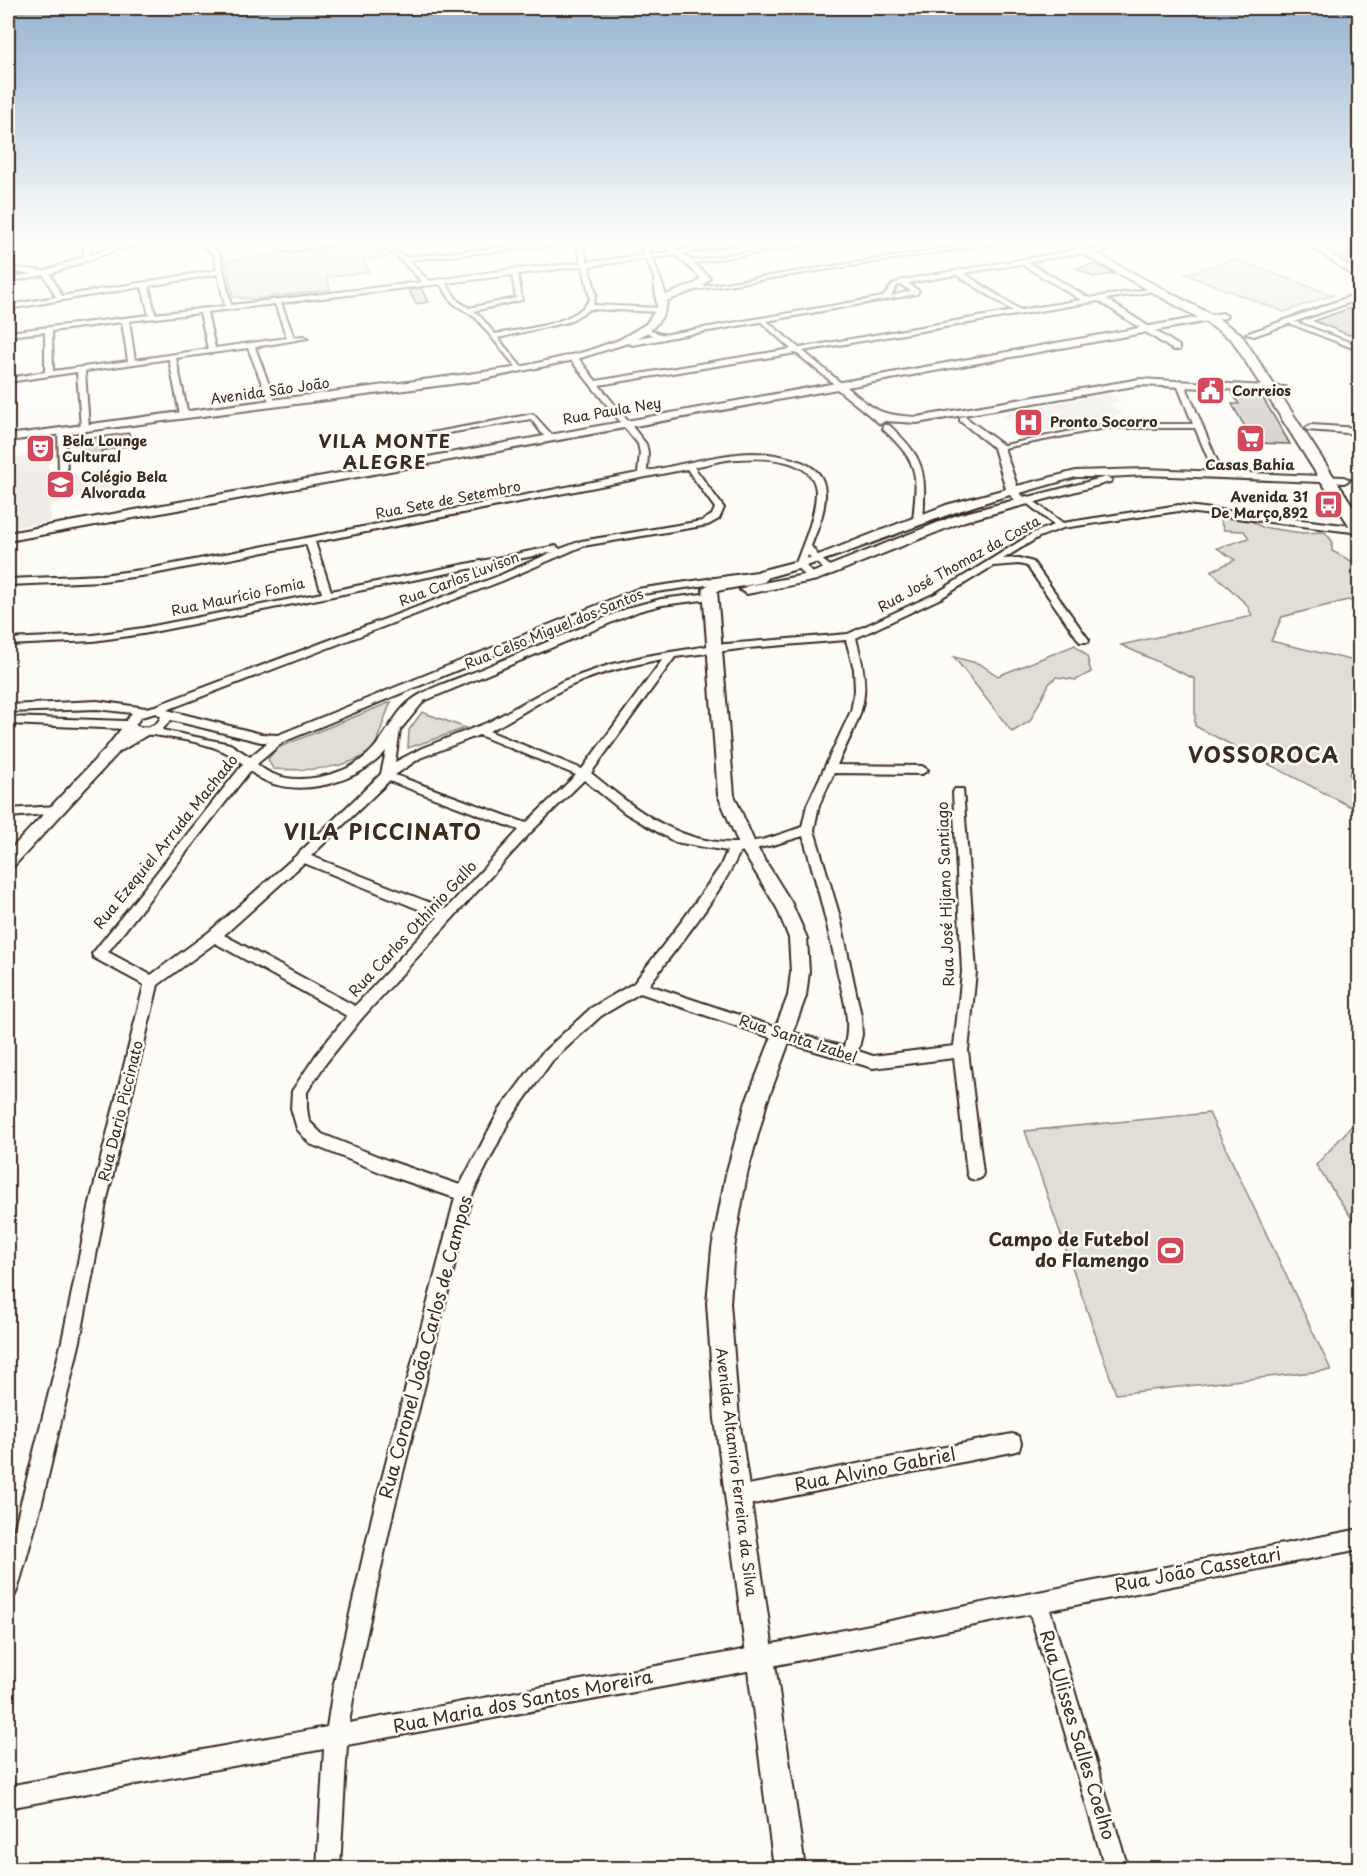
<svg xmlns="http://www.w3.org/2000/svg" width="1367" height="1876" viewBox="0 0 1367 1876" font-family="'Playpen Sans',sans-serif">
<rect width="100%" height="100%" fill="#fdfcf7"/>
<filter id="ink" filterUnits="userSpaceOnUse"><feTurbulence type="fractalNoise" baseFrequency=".0167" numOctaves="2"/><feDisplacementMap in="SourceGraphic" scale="12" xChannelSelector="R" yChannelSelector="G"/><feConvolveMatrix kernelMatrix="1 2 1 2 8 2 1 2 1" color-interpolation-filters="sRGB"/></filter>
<g filter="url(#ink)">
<g fill="#efece7">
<polygon points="1239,240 1296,240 1301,244 1271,244 1249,252 1228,244"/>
<polygon points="1108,393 1120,401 1109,404 1123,414 1023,435 1012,426 1018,424 1001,414"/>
<polygon points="38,439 52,442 47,443 49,479 111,468 114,495 101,498 97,491 85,493 85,496 50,504 51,521 15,527 13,508 8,509 8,459 37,454"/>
</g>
<g fill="#e1ded7" stroke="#8e847a" stroke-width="1.5">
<polygon points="359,242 377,245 396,256 364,260 369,272 327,277 330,290 252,299 233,297 226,261"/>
<polygon points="1234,259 1333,295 1284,312 1185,274"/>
<polygon points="1218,516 1250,520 1262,527 1302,533 1325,532 1332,541 1332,551 1359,565 1359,604 1348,600 1282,617 1271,641 1359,662 1359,762 1349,774 1359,785 1359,811 1195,726 1195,679 1121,645 1252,616 1247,605 1211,571 1235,560 1217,548 1249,538 1244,531 1224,530"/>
<polygon points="1075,645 1087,656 1091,672 1076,680 1056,677 1049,684 1030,721 1012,732 954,657 980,664 998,676"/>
<path d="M391 702C387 710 377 742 375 746 355 771 300 771 273 769L268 759 277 748Z"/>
<polygon points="422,712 466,728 408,748 409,730"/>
<polygon points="1209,1113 1331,1370 1116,1394 1025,1131"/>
<polygon points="1359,1118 1359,1229 1316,1165"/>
</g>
<path fill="#bbb4ad" stroke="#887d74" stroke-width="1.5" d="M1316 240C1338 240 1342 247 1359 258V267Z"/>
<g fill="#cdc8c2" stroke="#3b2a1e" stroke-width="1.5">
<polygon points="1097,264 1114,274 1093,277 1076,268"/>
<polygon points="421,288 428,302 416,304 409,290"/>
<polygon points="1359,305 1359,332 1349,335 1314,321"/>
<polygon points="1232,392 1260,393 1290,444 1254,443 1232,404 1239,404"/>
<polygon points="129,433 132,445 101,451 101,458 81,462 79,440"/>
</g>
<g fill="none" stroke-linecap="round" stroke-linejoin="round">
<defs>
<g id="street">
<path d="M86 240H92L90 255 118 245 164 240 119 249 50 274 62 296 217 270 214 255 195 240H202L220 254 231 305 422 282 396 255 370 240H378L405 257 580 240 588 262 677 251 740 240H754L677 255 589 266 596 294 593 305 661 308 664 310 661 312 590 309 568 322 498 338 523 369 519 371 476 318 453 303 440 284 281 303 294 337 304 336 308 338 255 347 277 406 270 404 248 348 176 358 188 415 184 417 180 415 169 359 85 371 89 428 85 430 81 428 77 372 8 382V378L45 372V332L8 336V332L149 315 142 287 8 309V305L56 297 44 275 8 282V278L33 274 8 271V267L45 271 83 257ZM575 243 582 263 514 269 429 281 408 260ZM583 266 590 299C575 325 523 329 495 334L480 316 474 311 522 300 518 274ZM218 274 225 306 155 314 149 286ZM512 275 516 298 469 308 458 301 446 283ZM275 304 287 338 215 348 207 312ZM200 313 208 349 135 360 129 321ZM122 322 128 361 53 371 52 331Z"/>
<path d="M271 240H277L282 246C308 249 335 240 361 240L291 251 278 249Z"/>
<polygon points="821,240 837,240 688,264 685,262"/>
<polygon points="1001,240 1017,240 689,291 686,289"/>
<path d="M1084 249 1086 252 1028 262 1089 298 1157 288 1155 291 1106 299 1179 346V350H1173L1099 301 803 351 841 383V387H838L796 353 599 385 646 444 648 453 647 471C676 466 707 457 737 454 759 451 812 456 822 479 831 499 818 528 811 546L820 558 834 569V573H828L808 555 805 565 815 575V579H809L795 566C803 543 816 517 816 491 814 458 764 457 739 459 724 459 709 464 694 467L724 508 719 519 708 525 583 546 502 581 167 710 261 734 278 735 637 589 764 571 769 574 764 577 642 594 283 742 257 764C280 785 315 781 343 770 386 753 386 716 416 697 433 686 460 678 479 670 530 649 581 628 631 607L661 599 711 593 716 596 711 599 662 605 639 611 424 701 400 730 395 762 422 748 489 722 563 681 609 665 646 656 714 645 848 634 935 594 1033 533 1054 525 1024 501V497L1027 496 1063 523 1179 505 1360 527V533L1179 511 1063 528 1039 537 1003 559 1019 558 1033 562 1089 640 1088 642H1080L1027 566 1019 564 993 566 941 598 856 638C873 699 863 710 837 765L922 766 928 770 922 774 834 773 819 805 814 830 840 917 861 1016 862 1035 858 1051 873 1056 954 1046 962 972 953 792 955 789H963L976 972 968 1051 983 1173 981 1178 975 1180 969 1178 967 1173 954 1058 873 1068 781 1041 640 993 601 1016 552 1061 509 1121 472 1195 393 1513 355 1688 349 1723 732 1652 1360 1529V1549L1050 1610 1128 1868H1105L1030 1614 732 1674 347 1745 340 1868H317L324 1749 8 1808V1786L327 1727 333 1688 373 1513 455 1198 385 1174 310 1144 297 1129 291 1108 292 1091 316 1055 347 1016 215 943 158 985 106 1203 80 1341 42 1502 18 1588 15 1595 8 1598V1554L62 1341 90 1203 144 985 94 958 92 954 243 764C222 744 181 739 153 735 142 734 135 737 126 729L8 724V717L126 721 132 713 97 709 8 712V705L97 701 146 708 155 706 496 577 553 552 143 634 93 641 8 645V639L93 635 143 628 322 593 306 544 148 575 102 581 8 585V579L102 575 148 569 638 473 640 453 638 444 570 359V355H576L596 381 791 349 761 322 662 339 641 330 645 328 663 335 883 297 893 284 902 280ZM1021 264 1081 300 1020 310 964 273ZM957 275 1013 311 799 348 767 321 917 294 919 291 908 283ZM901 285 911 291 891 296 897 286ZM687 469 715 508 712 515 702 521 581 541 560 549 556 546 331 591 315 542ZM846 640 854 669 855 690 851 711 807 805 802 827C781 834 757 844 734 843 676 843 634 808 591 773L675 657 748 648ZM663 659 582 769 489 731C516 718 541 700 568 687 597 673 631 665 663 659ZM156 713 161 716C159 724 150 728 142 728L135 725 141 717ZM171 720 261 742H268L250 757 230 744 162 730ZM479 735 576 775 526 823 395 775 420 758ZM386 751 381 774 298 854 209 932 151 975 108 952 250 771C286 803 357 785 386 751ZM584 780 625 813 675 842 727 851 720 867 685 917 634 983 591 1008 542 1053 499 1111 460 1185 387 1160 322 1134 309 1121 307 1108V1092L326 1063 362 1018 532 831ZM389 781 519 830 446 909 311 856ZM803 836C816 881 828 925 837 970 843 996 852 1022 844 1047L781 1029 649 985C681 942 717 900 740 852L773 845ZM304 863 438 917 355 1006 224 935Z"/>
<polygon points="1288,319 1360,346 1360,351 1286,322"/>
<polygon points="1180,380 1184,382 1223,475 1222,477 1215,475 1195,428 1105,428 999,449 995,447 1105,424 1193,424 1176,382"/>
<polygon points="533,414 553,436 553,440 547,440 531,419 419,438 415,436"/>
<path d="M883 425H889C914 449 926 462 924 499 924 506 924 515 921 522L913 520C918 472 919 463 883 429Z"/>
<polygon points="58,430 65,432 67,472 63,475 59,472"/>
<polygon points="57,806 61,807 63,810 61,813 8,817 8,809"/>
<polygon points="1012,1434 1019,1436 1021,1443 1019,1450 1012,1452 738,1507 731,1504 728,1497 731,1490 738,1487"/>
</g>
<g id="secondary">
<path d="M638 240H646L666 295 696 283 701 278 659 240H668L710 278 702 287 667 301C665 319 653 330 637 338L662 334 665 335V339L632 345 628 343 574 360 475 381 8 441V435L520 367 584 352 619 340 646 324 657 308 654 278Z"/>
<polygon points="1128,240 1142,240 1088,256 1084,253"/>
<polygon points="1301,240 1311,240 1360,274 1360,280"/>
<polygon points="1360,293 1360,299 1254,336 1246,334"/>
<path d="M1222 313 1227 316 1225 318 847 387C875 411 879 415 917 417L1140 379 1285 387 1290 390 1289 392 1140 385 917 423 885 421 880 424 837 389 8 541V533Z"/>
<path d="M964 416 1003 445 1017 486 1076 471 1146 469 1344 477 1350 480 1344 483 1146 475 1106 477 1112 480 1110 482 965 521 817 580 747 594 740 590 747 586 809 574 957 515 1015 500 1010 495C928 518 851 555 769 577L764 582 717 591 734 795 756 846 791 902 807 938 809 972 806 996 767 1102 747 1174 734 1248 730 1303 739 1419 805 1868H774L715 1419 707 1303 712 1248 726 1174 746 1102 788 996 791 972 789 938 777 908 740 847 718 795 703 588 710 584 755 576 759 571 813 557 946 505 1006 489 994 448 960 421V417ZM1076 477H1106L1025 498 1020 493Z"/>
<polygon points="1311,425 1360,428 1360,434 1307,430 1306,428"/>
<polygon points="130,722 138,727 135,731 144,727 152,732 119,752 14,866 8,868 8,852 107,747 125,724"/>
</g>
<polygon id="highway" points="1058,240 1071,240 1212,315 1241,334 1360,517 1360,535 1352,530 1232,340 1204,321"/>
</defs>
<use href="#street" stroke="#3b2a1e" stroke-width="4"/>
<use href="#secondary" stroke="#3b2a1e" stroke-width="4"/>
<use href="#highway" stroke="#3b2a1e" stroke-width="4"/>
<use href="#street" fill="#fdfcf7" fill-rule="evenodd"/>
<use href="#secondary" fill="#fdfcf7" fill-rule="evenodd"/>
<use href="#highway" fill="#fdfcf7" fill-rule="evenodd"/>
</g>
</g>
<linearGradient id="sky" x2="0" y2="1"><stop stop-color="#96b4d0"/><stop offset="0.48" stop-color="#fefefb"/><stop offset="1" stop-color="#fefefb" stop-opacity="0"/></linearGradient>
<rect width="1367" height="503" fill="url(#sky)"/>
<defs>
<symbol id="civic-square" viewBox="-11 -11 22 22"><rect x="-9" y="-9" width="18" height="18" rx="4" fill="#d1495b" stroke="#fdfcf7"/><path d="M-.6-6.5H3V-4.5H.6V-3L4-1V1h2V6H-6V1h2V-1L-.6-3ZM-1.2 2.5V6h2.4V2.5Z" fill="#fff"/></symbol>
<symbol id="hospital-square" viewBox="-11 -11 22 22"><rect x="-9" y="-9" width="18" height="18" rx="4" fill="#d1495b" stroke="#fdfcf7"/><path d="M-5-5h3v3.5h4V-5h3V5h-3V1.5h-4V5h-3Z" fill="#fff"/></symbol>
<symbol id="supermarket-square" viewBox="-11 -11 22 22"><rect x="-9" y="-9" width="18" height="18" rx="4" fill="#d1495b" stroke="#fdfcf7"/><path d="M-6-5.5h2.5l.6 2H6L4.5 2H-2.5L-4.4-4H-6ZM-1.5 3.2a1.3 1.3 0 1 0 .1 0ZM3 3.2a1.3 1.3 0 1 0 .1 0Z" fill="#fff"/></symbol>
<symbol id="theatre-square" viewBox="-11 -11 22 22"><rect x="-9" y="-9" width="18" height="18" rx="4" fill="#d1495b" stroke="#fdfcf7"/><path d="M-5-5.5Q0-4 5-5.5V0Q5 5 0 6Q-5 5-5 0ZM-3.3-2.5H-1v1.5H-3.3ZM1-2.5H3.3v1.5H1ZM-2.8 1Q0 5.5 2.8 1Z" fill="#fff"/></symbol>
<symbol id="school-square" viewBox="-11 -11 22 22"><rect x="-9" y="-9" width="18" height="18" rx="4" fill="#d1495b" stroke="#fdfcf7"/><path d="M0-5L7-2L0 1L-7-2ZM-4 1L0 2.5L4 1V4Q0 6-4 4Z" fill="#fff"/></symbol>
<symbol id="bus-square" viewBox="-11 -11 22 22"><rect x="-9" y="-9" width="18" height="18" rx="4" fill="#d1495b" stroke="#fdfcf7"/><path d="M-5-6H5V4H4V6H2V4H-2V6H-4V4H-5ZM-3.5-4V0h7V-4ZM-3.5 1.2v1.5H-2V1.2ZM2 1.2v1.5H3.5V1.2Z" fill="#fff"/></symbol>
<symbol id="stadium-square" viewBox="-11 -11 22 22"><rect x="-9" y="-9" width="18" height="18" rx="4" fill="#d1495b" stroke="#fdfcf7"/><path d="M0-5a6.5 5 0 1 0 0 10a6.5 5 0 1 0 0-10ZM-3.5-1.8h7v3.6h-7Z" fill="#fff"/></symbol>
</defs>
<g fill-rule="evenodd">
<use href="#civic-square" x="1194" y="374" width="33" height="33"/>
<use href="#hospital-square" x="1012" y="406" width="33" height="33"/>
<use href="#supermarket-square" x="1234" y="422" width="33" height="33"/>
<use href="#theatre-square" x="24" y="432" width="33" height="33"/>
<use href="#school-square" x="44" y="468" width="33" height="33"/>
<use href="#bus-square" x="1312" y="488" width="33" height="33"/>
<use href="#stadium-square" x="1154" y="1234" width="33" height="33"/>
</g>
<g text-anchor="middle" stroke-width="5" stroke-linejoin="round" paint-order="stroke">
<g font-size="14" fill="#3b2a1e" stroke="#fdfcf7">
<text transform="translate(270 391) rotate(-8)" y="5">Avenida São João</text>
<text transform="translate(612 411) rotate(-10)" y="5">Rua Paula Ney</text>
<text transform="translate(448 500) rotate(-11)" y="5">Rua Sete de Setembro</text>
<text transform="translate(959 564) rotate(-29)" y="5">Rua José Thomaz da Costa</text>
<text transform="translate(459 579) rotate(-21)" y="5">Rua Carlos Luvison</text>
<text transform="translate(238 597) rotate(-12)" y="5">Rua Maurício Fomia</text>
<text transform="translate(554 629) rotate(-22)" y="5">Rua Celso Miguel dos Santos</text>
</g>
<g font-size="14" font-weight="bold" fill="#3b2a1e" stroke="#fdfcf7" text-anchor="start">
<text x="1232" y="396">Correios</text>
<text x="1050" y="427">Pronto Socorro</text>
<text x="62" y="446">Bela Lounge<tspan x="62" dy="16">Cultural</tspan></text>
<text x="1250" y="470" text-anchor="middle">Casas Bahia</text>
<text x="81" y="482">Colégio Bela<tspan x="81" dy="16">Alvorada</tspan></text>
<text x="1308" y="502" text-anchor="end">Avenida 31<tspan x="1308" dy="16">De Março,892</tspan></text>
</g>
<g font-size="15" fill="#3b2a1e" stroke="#fdfcf7">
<text transform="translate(166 842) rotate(-51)" y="5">Rua Ezequiel Arruda Machado</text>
<text transform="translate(946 894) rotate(-92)" y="5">Rua José Hijano Santiago</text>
<text transform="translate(413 929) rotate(-47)" y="5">Rua Carlos Othinio Gallo</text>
<text transform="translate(798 1039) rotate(18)" y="5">Rua Santa Izabel</text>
<text transform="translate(121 1111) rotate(-76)" y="5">Rua Dario Piccinato</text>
<text transform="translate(736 1472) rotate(83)" y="5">Avenida Altamiro Ferreira da Silva</text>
</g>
<g font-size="18" font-weight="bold" letter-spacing="1.5" fill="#3b2a1e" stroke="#fdfcf7">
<text x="385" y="448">VILA MONTE<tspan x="385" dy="21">ALEGRE</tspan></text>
</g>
<g font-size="18" font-weight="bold" fill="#3b2a1e" stroke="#fdfcf7" text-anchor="end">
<text x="1149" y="1246">Campo de Futebol<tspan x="1149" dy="21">do Flamengo</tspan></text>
</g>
<g font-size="18" fill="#3b2a1e" stroke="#fdfcf7">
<text transform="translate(426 1347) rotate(-75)" y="6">Rua Coronel João Carlos de Campos</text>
<text transform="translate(875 1470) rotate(-11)" y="6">Rua Alvino Gabriel</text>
<text transform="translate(1198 1570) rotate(-11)" y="6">Rua João Cassetari</text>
<text transform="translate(523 1702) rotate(-11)" y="6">Rua Maria dos Santos Moreira</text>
<text transform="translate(1077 1735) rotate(73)" y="6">Rua Ulisses Salles Coelho</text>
</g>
<g font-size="21" font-weight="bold" letter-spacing="1.5" fill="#3b2a1e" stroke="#fdfcf7">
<text x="1264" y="763">VOSSOROCA</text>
<text x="383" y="840">VILA PICCINATO</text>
</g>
</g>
<rect width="1367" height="1876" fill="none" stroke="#fdfcf7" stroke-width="30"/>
<rect x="15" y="15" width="1337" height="1846" fill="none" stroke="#3b2a1e" stroke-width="2" filter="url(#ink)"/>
</svg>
